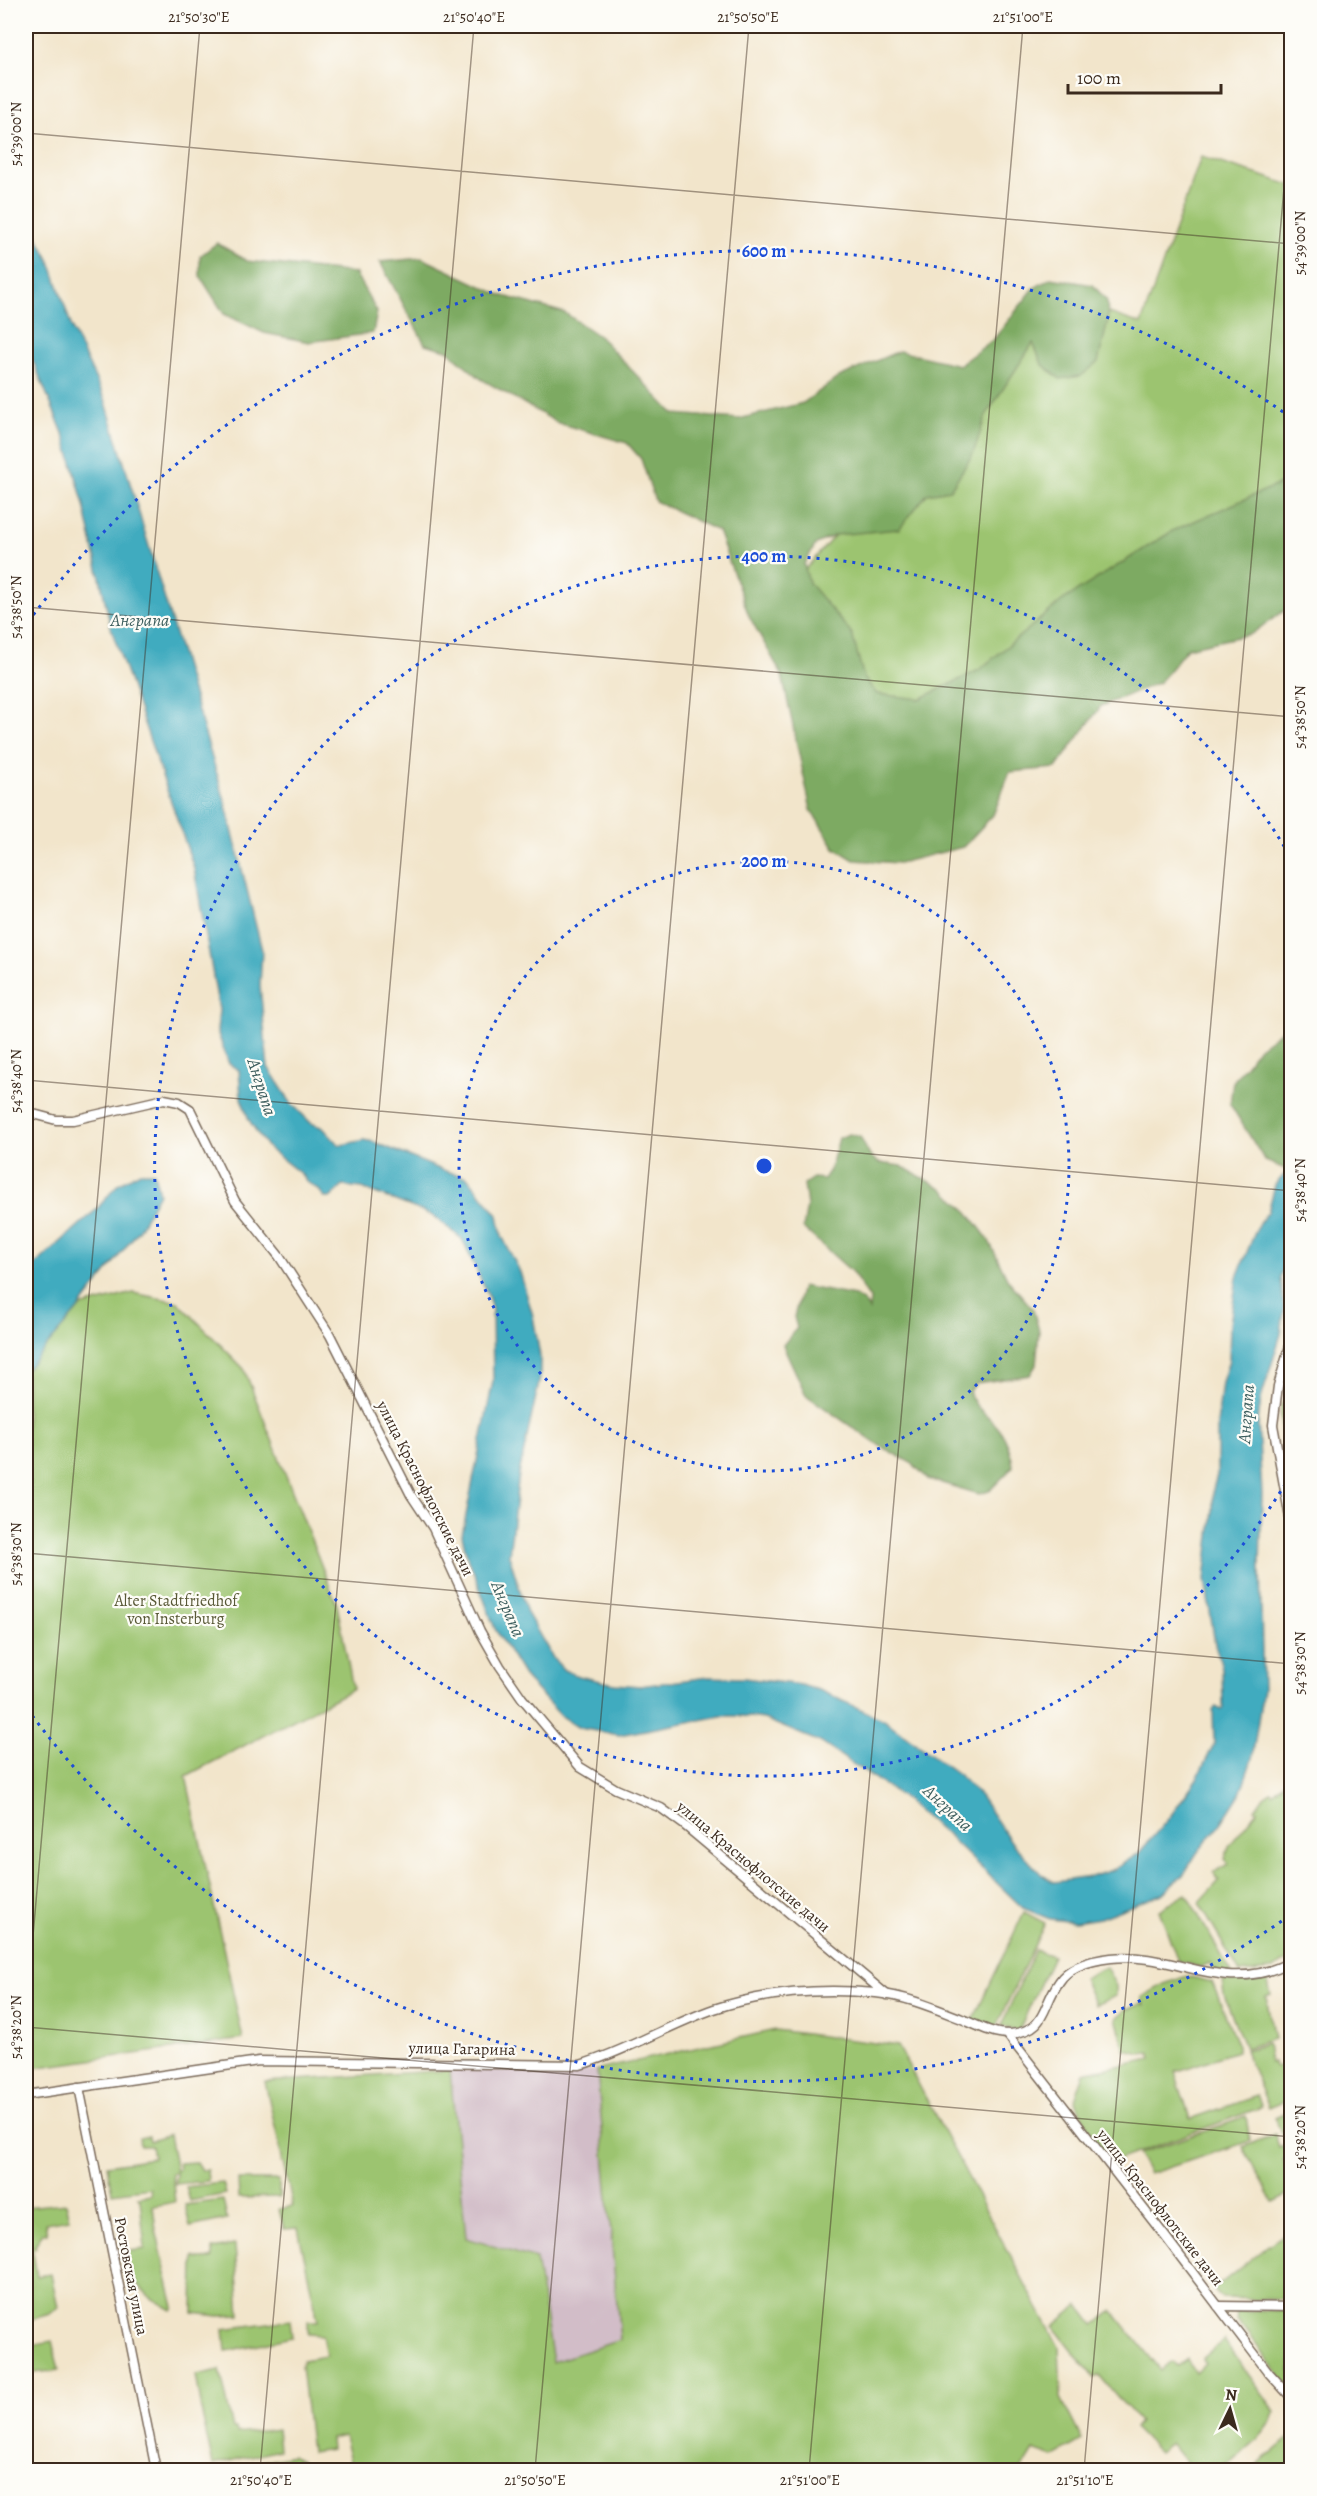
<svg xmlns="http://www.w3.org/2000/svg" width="1317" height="2496" viewBox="0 0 1317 2496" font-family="Alegreya,serif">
<rect width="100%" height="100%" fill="#fdfcf7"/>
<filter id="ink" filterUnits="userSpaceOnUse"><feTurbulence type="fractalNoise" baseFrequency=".0167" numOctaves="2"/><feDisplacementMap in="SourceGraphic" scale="12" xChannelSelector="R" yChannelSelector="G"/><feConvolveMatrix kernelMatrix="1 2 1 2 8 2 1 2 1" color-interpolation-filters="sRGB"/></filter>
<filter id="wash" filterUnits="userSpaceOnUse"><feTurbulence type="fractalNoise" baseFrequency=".008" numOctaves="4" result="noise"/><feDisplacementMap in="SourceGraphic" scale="24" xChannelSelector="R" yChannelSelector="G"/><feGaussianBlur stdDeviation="1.35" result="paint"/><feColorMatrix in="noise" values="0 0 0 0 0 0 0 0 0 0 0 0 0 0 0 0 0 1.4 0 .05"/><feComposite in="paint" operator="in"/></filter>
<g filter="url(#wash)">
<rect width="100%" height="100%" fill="#f2e5cb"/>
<polygon fill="#d2bdc8" points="450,2070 597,2070 620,2341 553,2362 536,2260 466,2238 437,2146"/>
<g fill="#9cc46f" stroke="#6c7746" stroke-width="1.5">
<polygon points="1201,157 1291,185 1291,510 872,748 797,579 1045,291 1141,324"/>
<polygon points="133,1293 178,1302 244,1369 337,1605 353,1689 186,1776 243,2039 26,2069 26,1370 80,1307"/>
<polygon points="1291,1398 1291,1469 1288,1472 1281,1429 1281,1405"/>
<polygon points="1285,1782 1292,1793 1291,1957 1273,1970 1240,1973 1199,1903 1219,1881 1214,1872 1228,1864 1225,1859 1229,1846 1257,1811 1255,1809 1264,1796 1271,1791 1273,1793"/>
<polygon points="1186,1894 1233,1975 1217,1973 1210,1963 1200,1967 1178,1961 1159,1910"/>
<polygon points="1024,1912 1045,1923 995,2029 973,2020"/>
<polygon points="1035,1950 1053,1956 1018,2032 1001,2026"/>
<polygon points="1106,1967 1116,1986 1116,1996 1095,2005 1083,1978"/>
<polygon points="1187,1976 1212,1982 1237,2044 1237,2051 1175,2072 1190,2119 1257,2096 1262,2107 1115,2161 1094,2141 1075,2099 1084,2073 1152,2059 1151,2053 1141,2054 1125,2050 1116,2018 1125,2010 1142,2004 1144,2007 1142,1997 1164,1984"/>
<polygon points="1267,1978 1271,1995 1266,1997 1274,2039 1245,2048 1224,1995 1222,1981 1245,1982"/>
<polygon points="775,2030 898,2046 1059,2347 1061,2398 1082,2440 1053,2457 1033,2450 1021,2470 352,2470 344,2436 330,2439 331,2449 311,2452 301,2366 303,2360 326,2356 322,2335 308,2334 308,2321 318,2321 298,2228 284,2229 279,2209 293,2206 283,2162 281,2162 282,2157 265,2082 450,2070 466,2238 536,2259 553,2362 620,2340 597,2070"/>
<polygon points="1267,2044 1270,2063 1274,2062 1275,2067 1292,2064 1291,2099 1269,2108 1245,2050"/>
<polygon points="1291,2111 1291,2156 1283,2160 1291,2181 1291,2193 1273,2202 1243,2147 1275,2134 1279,2147 1286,2144 1275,2118"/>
<polygon points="1246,2117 1250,2141 1149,2174 1138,2154"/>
<polygon points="169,2135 176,2171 179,2168 178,2163 197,2162 202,2170 207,2170 208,2181 175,2184 176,2173 172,2173 175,2202 153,2206 156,2230 174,2307 172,2310 151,2298 130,2277 123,2252 145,2249 140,2199 138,2197 151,2195 150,2188 112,2193 107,2165 153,2158 151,2146 140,2146 139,2138 149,2136 150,2141"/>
<polygon points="238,2180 279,2180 279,2197 239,2198"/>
<polygon points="223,2183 226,2194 190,2201 186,2187"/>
<polygon points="223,2200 227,2219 190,2227 185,2205"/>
<polygon points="66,2203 70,2219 45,2223 47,2233 43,2233 35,2245 36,2248 32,2249 37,2276 51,2274 58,2307 50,2314 32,2319 30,2309 26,2310 26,2207"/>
<polygon points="1291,2230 1291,2300 1222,2298 1214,2289 1267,2246"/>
<polygon points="235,2245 240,2315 219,2316 193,2313 194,2257 198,2259 213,2259 213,2249"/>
<path d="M1079 2305 1094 2325 1113 2311 1161 2371 1171 2362 1178 2366 1187 2359 1195 2373 1205 2363 1202 2359 1224 2340 1275 2412C1268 2437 1239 2454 1220 2470H1189L1187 2469 1189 2466 1170 2443 1158 2452 1134 2428 1139 2422 1099 2375 1094 2378 1053 2326Z"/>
<polygon points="1258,2310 1291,2311 1291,2390 1237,2320 1236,2312"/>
<polygon points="290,2320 292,2337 226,2351 224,2329"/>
<polygon points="52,2341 59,2370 26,2374 26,2346"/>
<polygon points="220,2370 233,2429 236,2429 237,2434 277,2429 279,2449 213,2465 200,2405 201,2404 196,2375"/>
<polygon points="1292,2436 1291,2464 1284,2470 1251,2470"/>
<polygon points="292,2455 302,2462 304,2470 246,2470 245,2465"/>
</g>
<g fill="#7daa62" stroke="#5c6a40" stroke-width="1.5">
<polygon points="217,243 247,261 355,273 377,312 373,333 309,342 264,333 224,314 200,276 200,256"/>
<polygon points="422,258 500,295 565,313 600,337 674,414 739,419 803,403 839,377 899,351 959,365 994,339 1034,288 1051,278 1093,285 1107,301 1108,321 1098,362 1081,376 1060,379 1042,364 1033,343 986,415 973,454 950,490 927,494 899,529 835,535 816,544 804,564 809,583 852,634 864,678 877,694 920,699 979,670 1063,600 1174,530 1291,479 1291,606 1251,634 1187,648 1160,682 1101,706 1056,768 1010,772 993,815 963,847 899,863 854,860 835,848 811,810 782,675 749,616 718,531 655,501 641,459 627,443 558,423 481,379 447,350 425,344 380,262"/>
<polygon points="1291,1024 1291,1167 1288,1170 1265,1161 1230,1104 1233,1082 1259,1047"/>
<path d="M849 1134 860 1137 870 1156 879 1163 901 1166 942 1188 968 1212 988 1239 1008 1280 1033 1309 1039 1331 1036 1365 1030 1375 977 1383 969 1391C973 1407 985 1412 995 1424 1005 1434 1012 1454 1013 1467L989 1491 979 1494 928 1479 913 1464 875 1443 806 1395 783 1345 797 1328 794 1317 802 1286 855 1296 864 1302 869 1310 870 1299 852 1272 803 1228 807 1206 804 1184 813 1178 824 1179 830 1170 839 1138Z"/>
</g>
<g fill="#40abbf" stroke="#3e6a6e" stroke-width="1.5">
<polygon points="26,217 50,261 73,331 105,399 225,801 262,950 260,986 268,1067 291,1103 311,1123 323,1128 337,1143 341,1145 364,1140 374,1142 442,1170 467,1177 498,1215 502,1236 520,1272 533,1316 540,1356 540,1378 519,1474 509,1555 527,1613 553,1658 564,1670 578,1676 615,1684 640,1686 708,1677 744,1678 801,1685 821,1691 884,1720 959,1775 980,1796 1012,1843 1042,1875 1054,1882 1091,1877 1115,1869 1138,1854 1169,1818 1198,1777 1214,1744 1213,1710 1216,1707 1221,1710 1223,1708 1222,1668 1215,1644 1205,1579 1213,1509 1213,1489 1217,1475 1217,1424 1222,1382 1229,1360 1230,1324 1237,1277 1258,1225 1268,1212 1275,1185 1291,1167 1291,1246 1283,1266 1281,1277 1284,1311 1281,1334 1261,1399 1258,1422 1262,1494 1260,1566 1263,1689 1252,1759 1240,1794 1222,1822 1197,1853 1184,1874 1162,1894 1100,1918 1075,1922 1050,1919 1023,1908 948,1836 902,1797 820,1742 764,1719 742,1716 721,1716 619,1735 579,1728 562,1717 526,1679 495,1629 465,1549 462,1535 493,1381 492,1310 488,1295 462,1239 432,1215 362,1188 343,1186 330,1198 325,1198 319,1190 307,1182 301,1174 268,1148 258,1134 249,1120 241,1098 239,1070 229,1064 217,1031 219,1010 194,868 111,628 84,505 65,438 26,344"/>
<polygon points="140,1172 154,1172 159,1193 138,1231 80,1307 26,1370 26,1273 96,1210 118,1184"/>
</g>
</g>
<g filter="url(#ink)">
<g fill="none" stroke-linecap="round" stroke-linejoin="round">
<defs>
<g id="minor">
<polyline points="26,1112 56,1120 73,1120 164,1099 179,1102 190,1109 235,1201 279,1256 330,1335 411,1495 433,1528 480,1631 500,1666 522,1698 580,1767 616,1789 661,1808 683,1824 887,1995"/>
<polyline points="1292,1339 1278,1386 1273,1425 1292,1529"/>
<polyline points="1007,2034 1164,2235 1269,2373 1292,2398"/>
<polyline points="79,2087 156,2470"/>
<path d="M26 2095 259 2061 580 2065C627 2051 668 2025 714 2009 766 1992 821 1988 876 1993 906 1996 934 2008 962 2019 976 2025 995 2035 1010 2034 1048 2030 1041 2007 1059 1982 1069 1966 1093 1960 1111 1958 1177 1951 1225 1998 1292 1961"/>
<polyline points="1218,2306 1292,2307"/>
</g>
</defs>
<use href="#minor" stroke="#7b6b5b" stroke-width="11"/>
<use href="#minor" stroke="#fff" stroke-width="8"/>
</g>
</g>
<path fill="none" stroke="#3b2a1e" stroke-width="1.5" stroke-opacity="0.45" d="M26 133 1292 244M26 607 1292 717M26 1080 1292 1191M26 1553 1292 1664M26 2016 200 26M26 2027 1292 2137M260 2470 474 26M535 2470 749 26M809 2470 1023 26M1084 2470 1292 97"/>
<g fill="none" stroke="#1d4ed8" stroke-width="3" stroke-dasharray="3 6">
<circle cx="764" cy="1166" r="305"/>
<path d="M1290 1476A610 610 0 1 1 1290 856"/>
<path d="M1289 1916A915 915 0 0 1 28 1710M28 622A915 915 0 0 1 1289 416"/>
</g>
<g text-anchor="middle" stroke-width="4.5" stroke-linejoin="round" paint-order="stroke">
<g font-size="16" fill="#3b2a1e" stroke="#fdfcf7">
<text transform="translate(426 1488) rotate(63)" y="6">улица Краснофлотские дачи</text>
<text transform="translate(754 1866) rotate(40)" y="6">улица Краснофлотские дачи</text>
<text transform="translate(462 2048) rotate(1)" y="6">улица Гагарина</text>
<text transform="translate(1161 2207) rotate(52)" y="6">улица Краснофлотские дачи</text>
<text transform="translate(132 2276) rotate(79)" y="6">Ростовская улица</text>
</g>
<g font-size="16" fill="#585836" stroke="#fdfcf7">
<text x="176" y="1606">Alter Stadtfriedhof<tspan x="176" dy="18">von Insterburg</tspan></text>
</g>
<g font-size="18" font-style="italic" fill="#3d5e5e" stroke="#fdfcf7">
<text x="140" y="626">Анграпа</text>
<text transform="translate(262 1087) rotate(72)" y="6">Анграпа</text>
<text transform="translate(1246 1414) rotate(-86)" y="6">Анграпа</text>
<text transform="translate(508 1609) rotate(67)" y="6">Анграпа</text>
<text transform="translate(948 1808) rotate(43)" y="6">Анграпа</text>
</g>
</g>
<circle cx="764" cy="1166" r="9" fill="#1d4ed8" stroke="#fdfcf7" stroke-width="3"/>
<g font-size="18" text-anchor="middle" font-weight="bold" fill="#1d4ed8" stroke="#fdfcf7" stroke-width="4.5" stroke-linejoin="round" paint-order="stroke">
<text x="764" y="257">600 m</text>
<text x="764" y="562">400 m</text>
<text x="764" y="867">200 m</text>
</g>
<rect width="1317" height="2496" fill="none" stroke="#fdfcf7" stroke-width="66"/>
<g transform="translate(1230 2409) rotate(5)" stroke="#fdfcf7" stroke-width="4.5" paint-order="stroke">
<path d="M0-4.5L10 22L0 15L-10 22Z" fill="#3b2a1e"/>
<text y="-9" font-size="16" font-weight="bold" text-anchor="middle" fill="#3b2a1e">N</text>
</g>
<path d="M1068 84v9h153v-9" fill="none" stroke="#3b2a1e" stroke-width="3"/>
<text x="1077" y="84" font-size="18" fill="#3b2a1e" stroke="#fdfcf7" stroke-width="4.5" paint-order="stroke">100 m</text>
<rect x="33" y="33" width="1251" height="2430" fill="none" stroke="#3b2a1e" stroke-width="2"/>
<g font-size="15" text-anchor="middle" fill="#3b2a1e">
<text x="199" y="22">21°50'30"E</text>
<text x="474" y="22">21°50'40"E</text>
<text x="748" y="22">21°50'50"E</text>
<text x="1023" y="22">21°51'00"E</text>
<text transform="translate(16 134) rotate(-90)" y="5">54°39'00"N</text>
<text transform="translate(1300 243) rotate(-90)" y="5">54°39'00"N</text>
<text transform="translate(16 607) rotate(-90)" y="5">54°38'50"N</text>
<text transform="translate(1300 717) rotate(-90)" y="5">54°38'50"N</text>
<text transform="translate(16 1081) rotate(-90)" y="5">54°38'40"N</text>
<text transform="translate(1300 1190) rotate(-90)" y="5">54°38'40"N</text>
<text transform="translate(16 1554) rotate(-90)" y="5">54°38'30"N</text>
<text transform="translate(1300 1663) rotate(-90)" y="5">54°38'30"N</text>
<text transform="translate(16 2027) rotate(-90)" y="5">54°38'20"N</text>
<text transform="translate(1300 2137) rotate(-90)" y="5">54°38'20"N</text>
<text x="261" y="2485">21°50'40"E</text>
<text x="535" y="2485">21°50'50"E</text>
<text x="810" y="2485">21°51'00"E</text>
<text x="1085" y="2485">21°51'10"E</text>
</g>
</svg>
